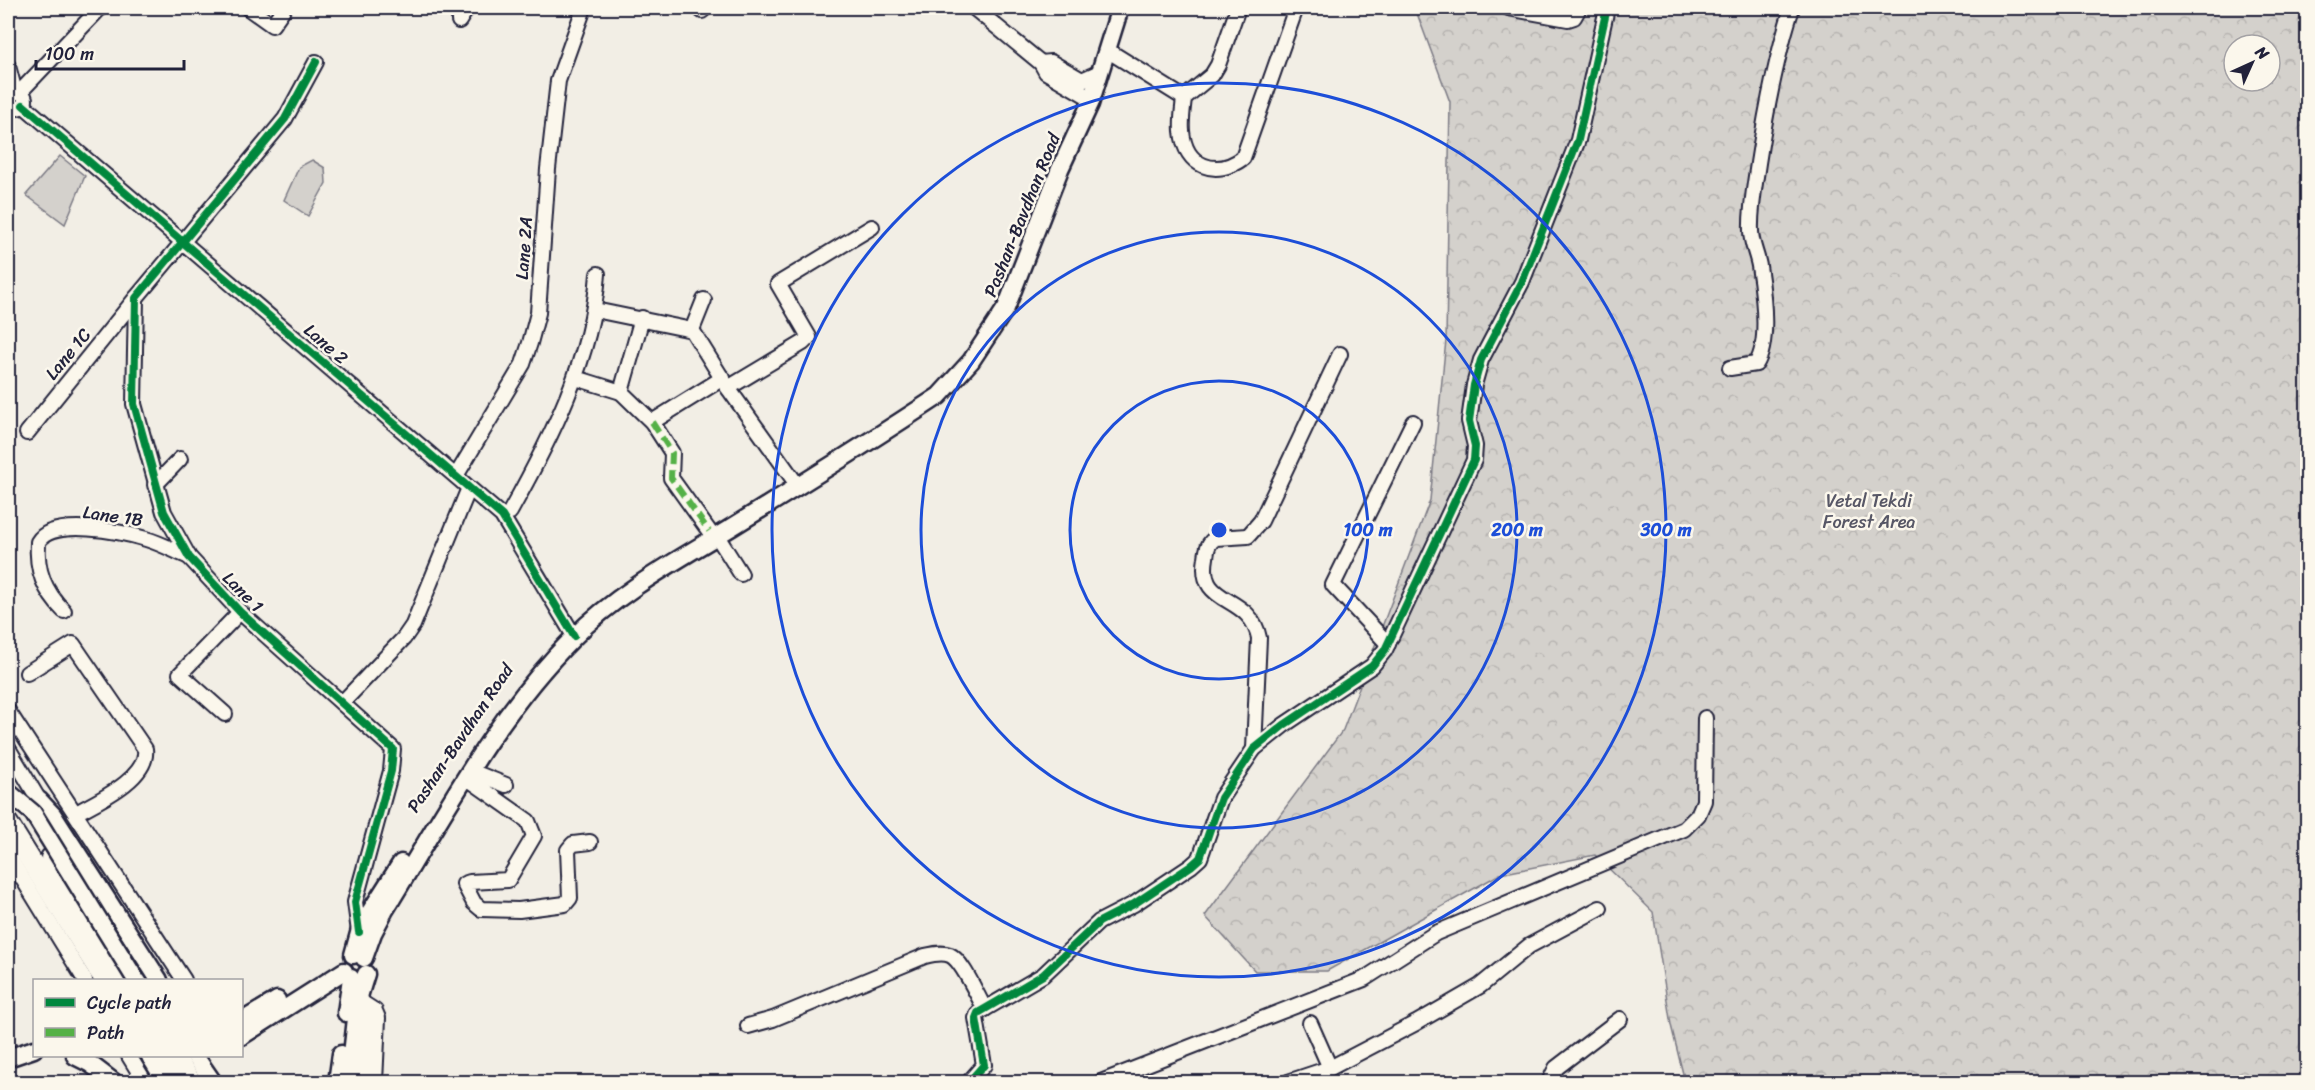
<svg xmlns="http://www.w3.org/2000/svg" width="2315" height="1090" viewBox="0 0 2315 1090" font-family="Sriracha,sans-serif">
<defs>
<pattern id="forest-crowns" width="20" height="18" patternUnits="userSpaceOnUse" patternTransform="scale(1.5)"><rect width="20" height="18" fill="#d4d1cc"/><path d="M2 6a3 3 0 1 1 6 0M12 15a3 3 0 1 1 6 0" fill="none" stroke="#b6b3b0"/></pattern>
</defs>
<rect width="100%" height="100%" fill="#f2eee5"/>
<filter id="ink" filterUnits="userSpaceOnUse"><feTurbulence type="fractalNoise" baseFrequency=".0167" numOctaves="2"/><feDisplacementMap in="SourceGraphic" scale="12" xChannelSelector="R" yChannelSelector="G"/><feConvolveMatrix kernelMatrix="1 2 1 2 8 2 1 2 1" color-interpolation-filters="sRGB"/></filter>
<g filter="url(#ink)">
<path fill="url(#forest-crowns)" stroke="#7b7a84" stroke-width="1.5" fill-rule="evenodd" d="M1415 8H2307V1082H1685L1671 1025 1653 912 1595 855 1500 874 1327 971H1255L1205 916 1343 730 1430 500 1446 340 1450 102ZM2234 45H2270V81H2234Z"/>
<g fill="#d4d1cc" stroke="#7b7a84" stroke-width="1.5">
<polygon points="60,156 85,176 65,224 26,195"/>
<polygon points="312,160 325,168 326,183 308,216 284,200 299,167"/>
</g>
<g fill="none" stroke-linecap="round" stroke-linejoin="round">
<defs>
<g id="minor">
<polyline points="248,8 272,25 284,8"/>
<polyline points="974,8 1041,63 1046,72 1092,99"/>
<path d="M1238 8 1218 65 1212 75 1184 98C1183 108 1181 120 1182 131 1185 167 1216 178 1243 158L1296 8"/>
<polyline points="1508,8 1568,19 1574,17 1579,8"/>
<polyline points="702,11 705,8"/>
<polyline points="459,21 467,8"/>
<polyline points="1107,50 1184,98"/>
<polyline points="316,62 285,119 136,298 134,404 164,512 189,557 240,612 393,749 391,771 355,902 359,932"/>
<polyline points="1041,63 1051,62 1082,80 1100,72"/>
<polyline points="8,66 15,92"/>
<polyline points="20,92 100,8"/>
<circle cx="17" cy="100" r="8"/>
<polyline points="23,105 502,516 574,636"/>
<polyline points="595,310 692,330 728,388 793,479"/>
<polyline points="692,330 704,300"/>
<path d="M1730 368 1756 364C1770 343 1763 291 1759 266 1757 254 1751 243 1751 231 1750 208 1755 185 1758 163 1766 111 1776 57 1792 8"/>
<polyline points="576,378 621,392 652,422 672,453 671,478 709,531"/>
<polyline points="728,388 803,343 809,337 778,284 872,227"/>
<polyline points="621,392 642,318"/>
<polyline points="652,422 723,378"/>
<polyline points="27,433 136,298"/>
<polyline points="456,476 523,364 530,343 538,313 548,169 558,81 584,8"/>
<polyline points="155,485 180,459"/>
<path d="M510 512C551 438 592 359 598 274"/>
<polyline points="717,536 741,574"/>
<path d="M64 611C44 591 36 570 38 542 52 517 123 532 146 539 160 543 175 551 189 557"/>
<polyline points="1388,644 1333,585 1413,422"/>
<path d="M27 673 73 644 145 749C149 778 98 801 76 813"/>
<polyline points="342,703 404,638 413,625 469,488"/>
<polyline points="8,711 184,980"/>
<polyline points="225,714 180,674 240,612"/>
<polyline points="8,748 39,800"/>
<path d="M1254 749 1259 638C1250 592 1197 608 1206 558 1207 549 1208 542 1216 538L1248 536 1261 521 1340 354"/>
<polyline points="471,771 506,785"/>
<polyline points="467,778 528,821 534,836 508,880 470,882 464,884 474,903 481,909 519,910 565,904 570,898 568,850 573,844 590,842"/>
<polyline points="8,855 85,980"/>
<polyline points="358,1000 375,1011 378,1018 375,1082"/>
<polyline points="1310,1023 1330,1068"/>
<path d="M748 1026 773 1019 925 956C933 954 942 952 950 955 963 961 977 996 985 1009"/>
<polyline points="129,1056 145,1082"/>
<polyline points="969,1082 984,1065 976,1018 978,1013 1043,975 1099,922 1134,904 1191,866 1200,858 1221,798 1254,749 1284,725 1372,666 1385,650 1474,460 1475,446 1469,421 1474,385 1481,360 1522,282 1578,140 1607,8"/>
<polyline points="1101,1082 1364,979 1436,933 1684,829 1698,815 1704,801 1705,718"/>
<polyline points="1288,1082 1330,1068 1416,1023 1480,986 1529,946 1600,908"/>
<polyline points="1549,1082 1556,1068 1620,1019"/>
</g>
<g id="major">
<polyline points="39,800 53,815 159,980"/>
<polyline points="353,955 361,926 401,863"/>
<path d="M364 958 373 933 385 910C443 816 495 716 573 638 618 592 678 560 732 527 802 484 871 441 939 396L971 361 1006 308 1060 169 1090 104 1120 8"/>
<polyline points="346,1013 351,978"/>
<polyline points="242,1021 277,1000"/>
<polyline points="242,1036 344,971"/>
<polyline points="75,1056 89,1063 114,1082"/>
<polyline points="195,1056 213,1082"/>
<polyline points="8,1058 34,1049"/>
<polyline points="337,1082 341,1054"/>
<polyline points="349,1082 358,1000 366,974"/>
</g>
<g id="highway">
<polyline points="8,824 105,980"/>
<polyline points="51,858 126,980"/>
<polyline points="358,1000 368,1030 362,1082"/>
<polyline points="152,1056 168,1082"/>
<polyline points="174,1056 191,1082"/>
</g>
</defs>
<use href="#minor" stroke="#22223b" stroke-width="18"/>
<use href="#major" stroke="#22223b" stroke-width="21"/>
<use href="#highway" stroke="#22223b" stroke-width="24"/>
<use href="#minor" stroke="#fbf7ec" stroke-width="14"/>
<use href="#major" stroke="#fbf7ec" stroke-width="16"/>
<use href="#highway" stroke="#fbf7ec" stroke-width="20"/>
<defs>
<polyline id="major-bridge" points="8,792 33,813 136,980"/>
</defs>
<use href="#major-bridge" stroke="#22223b" stroke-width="21" stroke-linecap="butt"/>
<use href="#major-bridge" stroke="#fbf7ec" stroke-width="16"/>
<polyline stroke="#55b146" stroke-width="6" stroke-dasharray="12 6" stroke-linecap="butt" points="652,422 672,453 671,478 709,531"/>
<defs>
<g id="cycleway">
<polyline points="316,62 285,119 136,298 134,404 164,512 189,557 240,612 393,749 391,771 355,902 359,932"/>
<polyline points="23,105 502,516 574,636"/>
<polyline points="969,1082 984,1065 976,1018 978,1013 1043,975 1099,922 1134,904 1191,866 1200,858 1221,798 1254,749 1284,725 1372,666 1385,650 1474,460 1475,446 1469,421 1474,385 1481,360 1522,282 1578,140 1607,8"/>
</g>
</defs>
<use href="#cycleway" stroke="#fbf7ec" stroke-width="11"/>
<use href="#cycleway" stroke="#00873e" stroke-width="8"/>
</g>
</g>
<g fill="none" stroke="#1d4ed8" stroke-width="3">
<circle cx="1219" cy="530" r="149"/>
<circle cx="1219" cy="530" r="298"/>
<circle cx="1219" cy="530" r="447"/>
</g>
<g text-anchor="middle" stroke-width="5" stroke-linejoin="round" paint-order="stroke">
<g font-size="18" fill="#22223b" stroke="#fbf7ec">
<text transform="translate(1022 215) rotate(-68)" y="6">Pashan-Bavdhan Road</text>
<text transform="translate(524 248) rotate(-86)" y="6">Lane 2A</text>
<text transform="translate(326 344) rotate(41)" y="6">Lane 2</text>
<text transform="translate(68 354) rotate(-51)" y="6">Lane 1C</text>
<text transform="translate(113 516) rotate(8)" y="6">Lane 1B</text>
<text transform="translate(243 592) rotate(45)" y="6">Lane 1</text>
<text transform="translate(460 738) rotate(-56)" y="6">Pashan-Bavdhan Road</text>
</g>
<g font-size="18" fill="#575766" stroke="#fbf7ec">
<text x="1869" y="507">Vetal Tekdi<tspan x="1869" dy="21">Forest Area</tspan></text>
</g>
</g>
<circle cx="1219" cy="530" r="9" fill="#1d4ed8" stroke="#fbf7ec" stroke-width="3"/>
<g font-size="18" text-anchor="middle" font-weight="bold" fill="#1d4ed8" stroke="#fbf7ec" stroke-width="5" stroke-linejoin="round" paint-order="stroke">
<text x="1368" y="536">100 m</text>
<text x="1517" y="536">200 m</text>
<text x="1666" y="536">300 m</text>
</g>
<rect width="2315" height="1090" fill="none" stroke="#fbf7ec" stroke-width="30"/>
<rect x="15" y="15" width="2285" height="1060" fill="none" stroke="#22223b" stroke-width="2" filter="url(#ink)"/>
<rect x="33" y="979" width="210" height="78" fill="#fbf7ec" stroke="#a4a2a5" stroke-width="1.5"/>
<rect x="45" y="998" width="30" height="9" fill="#00873e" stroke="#a4a2a5" stroke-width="1.5"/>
<text x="87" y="1009" font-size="18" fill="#22223b">Cycle path</text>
<rect x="45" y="1028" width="30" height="9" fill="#55b146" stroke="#a4a2a5" stroke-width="1.5"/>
<text x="87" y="1039" font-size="18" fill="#22223b">Path</text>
<g transform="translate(2252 63) rotate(45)"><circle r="28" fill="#fbf7ec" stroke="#a4a2a5" stroke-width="1.5"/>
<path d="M0-4.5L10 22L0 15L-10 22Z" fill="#22223b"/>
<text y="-9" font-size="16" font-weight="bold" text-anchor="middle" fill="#22223b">N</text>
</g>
<path d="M36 60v9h148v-9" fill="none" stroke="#22223b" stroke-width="3"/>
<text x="45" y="60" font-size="18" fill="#22223b" stroke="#fbf7ec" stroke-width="4.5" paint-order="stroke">100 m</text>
</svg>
